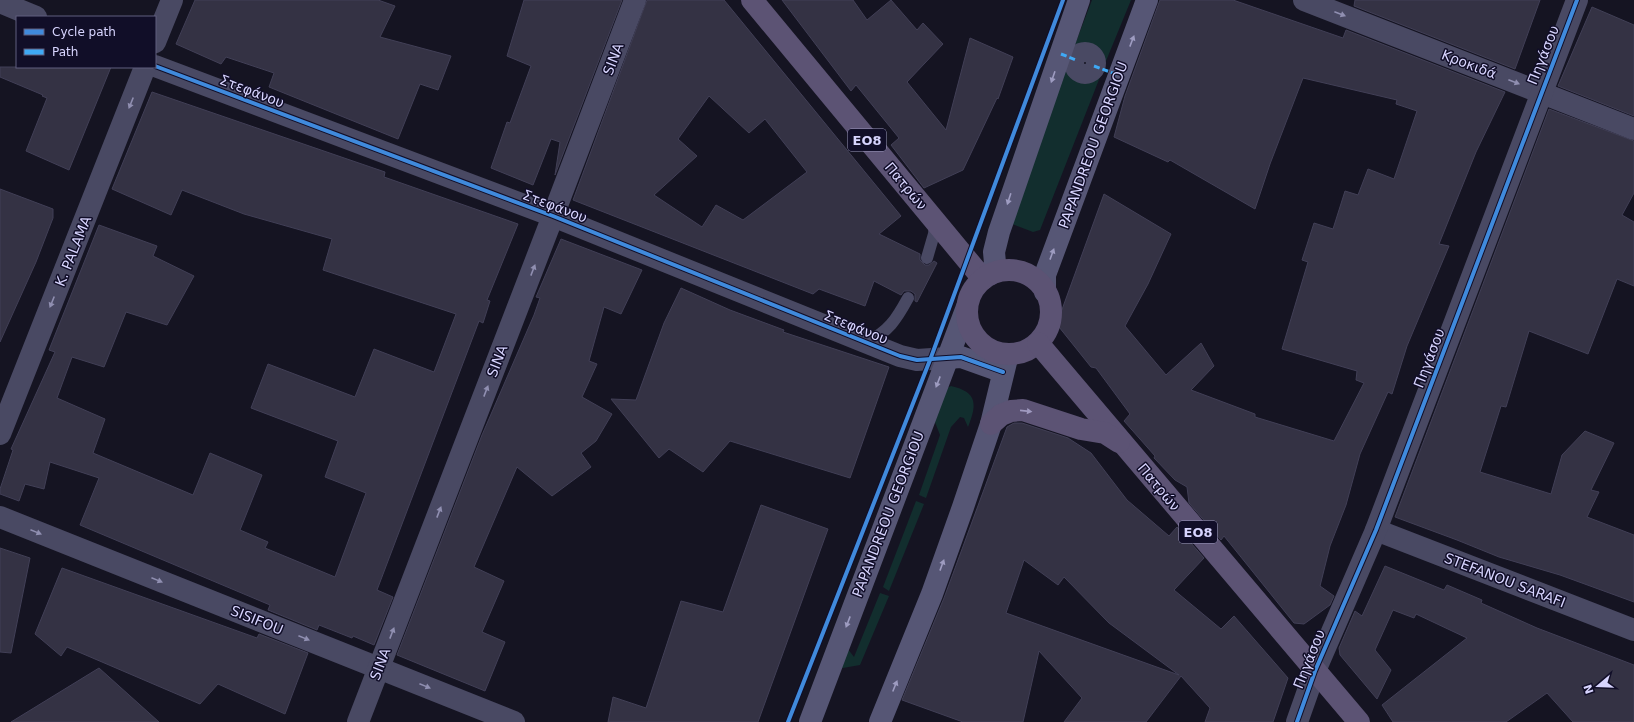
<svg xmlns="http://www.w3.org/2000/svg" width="1634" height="722" viewBox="0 0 1634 722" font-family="'DejaVu Sans',sans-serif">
<rect width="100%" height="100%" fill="#151422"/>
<g fill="#122e2e">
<path d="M1092 0H1131L1106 61C1096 52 1088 43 1074 47Z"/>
<path d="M1066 66C1076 79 1084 80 1100 77L1040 230 1033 232 1012 224Z"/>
<path d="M951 386C978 392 977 405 968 427L964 418 960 417 951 427 926 498 919 495 940 435 933 417 945 389Z"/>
<polygon points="916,501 924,504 889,591 883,587"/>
<polygon points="880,593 889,596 860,665 837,669 847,648 854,657"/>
</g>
<g fill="#343244" stroke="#413f56" fill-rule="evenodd">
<polygon points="195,0 378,0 395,6 380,37 451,56 438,90 420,84 398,139 269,87 274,73 226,57 221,64 176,44"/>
<polygon points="524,0 622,0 555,175 560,142 551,139 533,185 491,168 507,122 510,123 531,66 507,56"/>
<path d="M647 0H724L901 216 879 234 920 254V260L925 265H929L934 261 937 263 917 302 915 301V294L911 291H904L901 295 874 281 865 306 819 289 813 294 573 200ZM709 96 749 133 765 119 807 172 743 220 716 205 702 227 654 195 697 156 678 139Z"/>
<polygon points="782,0 853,0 867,20 891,0 917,30 923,23 943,44 907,82 946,130 970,38 1013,57 998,99 997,98 963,170 924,188 891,145 899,138 856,85 851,91"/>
<polygon points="1160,0 1233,0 1343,38 1346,30 1505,92 1476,152 1439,244 1449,246 1407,346 1392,394 1388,392 1360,454 1346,505 1330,546 1320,586 1334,596 1330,605 1304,624 1294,623 1224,536 1221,540 1189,503 1187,487 1175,480 1154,458 1155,456 1124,421 1130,414 1096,368 1091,367 1059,327 1060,315 1104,194 1171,234 1148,284 1125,326 1166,375 1201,343 1214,366 1191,390 1255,414 1255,417 1334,441 1364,383 1356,380 1357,371 1282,349 1308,262 1302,260 1314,223 1333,229 1345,191 1358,195 1368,169 1394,179 1417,111 1396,104 1397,100 1303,78 1270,164 1255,209 1170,160 1168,162 1114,137 1125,96"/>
<polygon points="1355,0 1540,0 1515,69 1354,6"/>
<polygon points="1592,7 1634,25 1634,116 1558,86"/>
<polygon points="0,67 111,67 69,170 26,151 47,98 42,96 43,95 0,77"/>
<polygon points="152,92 385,172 384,177 518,224 487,300 490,301 483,323 479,321 377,590 393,597 374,645 353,636 352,638 319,625 317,630 268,610 270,605 80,525 99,478 50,462 44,489 25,484 19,501 0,494 0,489 13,450 11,449 55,352 49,350 99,225 157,246 153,256 194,276 167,325 126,312 104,367 72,357 57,398 105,419 93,453 193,495 210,453 262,475 240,530 268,542 265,548 335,577 366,493 325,477 338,441 251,408 268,364 355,397 374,349 434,372 456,314 323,270 332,239 244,214 182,190 171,215 112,189"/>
<polygon points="1549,109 1634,141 1634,193 1622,215 1634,222 1634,286 1617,279 1588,354 1529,331 1506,407 1501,406 1480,472 1551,494 1562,455 1585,431 1614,443 1591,490 1599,492 1587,517 1634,535 1634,602 1560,575 1499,557 1457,540 1395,517"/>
<polygon points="0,189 53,209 53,218 36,262 0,342"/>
<polygon points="561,239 642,270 621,314 604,307 589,361 597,364 582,397 612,414 596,441 581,453 591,467 552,496 517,467 474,567 504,581 482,632 505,642 485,691 397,655 482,435 534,315 540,298 536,297"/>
<polygon points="681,288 730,310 784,330 783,332 889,367 850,478 730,441 703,472 669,449 659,458 611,399 636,400 664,323"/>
<path d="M1014 423H1022L1068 438 1091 453 1127 500 1169 536 1177 527 1204 558 1174 590 1221 629 1234 616 1288 678 1273 722H1205L1210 708 1181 676 1146 722H1064L1082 698 1039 651 1023 722H963L902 700 944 598 1007 427ZM1024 560 1058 585 1064 577 1109 623 1179 675 1006 613Z"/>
<polygon points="761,505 828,529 758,722 608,722 613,697 646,708 681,601 723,612"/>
<polygon points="0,548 30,558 11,653 0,652"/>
<polygon points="1385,566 1444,590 1447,585 1482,600 1481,603 1537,628 1634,665 1634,722 1573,722 1547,693 1506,722 1393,722 1382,705 1467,638 1416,614 1414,618 1393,610 1375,650 1391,670 1377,699 1340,655 1339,648 1355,611 1362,616"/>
<polygon points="62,568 257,638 259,634 308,653 285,714 218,684 200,704 67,647 61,656 35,634"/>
<polygon points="99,668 159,722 11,722"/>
</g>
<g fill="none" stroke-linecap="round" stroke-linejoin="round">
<g stroke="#494963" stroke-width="12">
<polyline points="927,258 934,234 935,222"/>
<path d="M866 343C889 331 896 320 908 298"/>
</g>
<g stroke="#494963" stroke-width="22">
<polyline points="1304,0 1634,129"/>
<polyline points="0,2 36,17"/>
<polyline points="155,42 172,0"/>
<circle cx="1085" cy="63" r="10"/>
<polyline points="155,66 553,216 900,356 917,360 947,358"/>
<polyline points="0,434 145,67"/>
<polyline points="0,517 514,722"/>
<polyline points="1376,530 1634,630"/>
<polyline points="358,722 553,216 635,0"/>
<polyline points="1297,722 1315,671 1376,530 1577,0"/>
</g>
<g stroke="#565675" stroke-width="22">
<polyline points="991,274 995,263 994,252 999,232 1079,0"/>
<polyline points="1045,292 1045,275 1147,0"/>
<polyline points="947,358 961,357 1003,372"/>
<polyline points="810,722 967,307"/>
<polyline points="880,722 932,594 963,507 991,424 1008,354"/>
</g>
<g stroke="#5c5374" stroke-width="22">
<polyline points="752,0 983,279"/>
<circle cx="1009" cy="312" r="42"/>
<polyline points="1038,343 1359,722"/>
<polyline points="991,424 1001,415 1011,411 1023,410 1081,429 1105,433 1119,442"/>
</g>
<g stroke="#3fa9f5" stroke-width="3" stroke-dasharray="6 3" stroke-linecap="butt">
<polyline points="1061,54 1076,60"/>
<polyline points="1094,66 1118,75"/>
</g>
<defs>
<g id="cycleway">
<polyline points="155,66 553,216 900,356 917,360 961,357 1003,372"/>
<polyline points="788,722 930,360 1063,0"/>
<polyline points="1297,722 1315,671 1376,530 1577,0"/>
</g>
</defs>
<use href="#cycleway" stroke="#110e28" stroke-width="6"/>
<use href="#cycleway" stroke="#408adc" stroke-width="4"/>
</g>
<defs><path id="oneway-solid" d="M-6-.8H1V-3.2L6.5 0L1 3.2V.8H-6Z"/></defs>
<g fill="#908fb1">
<use href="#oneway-solid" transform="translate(1340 14) rotate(21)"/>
<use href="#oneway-solid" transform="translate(1514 82) rotate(21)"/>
<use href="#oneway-solid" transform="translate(131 103) rotate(112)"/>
<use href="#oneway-solid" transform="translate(533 270) rotate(-69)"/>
<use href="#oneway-solid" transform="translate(52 302) rotate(112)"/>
<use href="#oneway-solid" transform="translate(486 391) rotate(-69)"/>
<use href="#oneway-solid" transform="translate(439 512) rotate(-69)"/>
<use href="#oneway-solid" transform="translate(36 532) rotate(22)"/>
<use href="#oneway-solid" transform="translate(157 580) rotate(22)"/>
<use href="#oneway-solid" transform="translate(392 633) rotate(-69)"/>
<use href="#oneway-solid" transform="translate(304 638) rotate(22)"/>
<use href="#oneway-solid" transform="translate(425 686) rotate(22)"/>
</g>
<g fill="#9e9cc1">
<use href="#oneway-solid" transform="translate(1132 41) rotate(-69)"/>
<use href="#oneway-solid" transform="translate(1053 77) rotate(109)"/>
<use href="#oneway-solid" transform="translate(1009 199) rotate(108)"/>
<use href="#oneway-solid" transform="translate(1052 254) rotate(-70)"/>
<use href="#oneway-solid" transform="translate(938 382) rotate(111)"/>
<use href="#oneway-solid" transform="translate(942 565) rotate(-70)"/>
<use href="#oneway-solid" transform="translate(848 622) rotate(111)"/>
<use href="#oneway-solid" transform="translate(895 686) rotate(-68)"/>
</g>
<use fill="#a09ac0" href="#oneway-solid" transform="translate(1026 411) rotate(6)"/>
<g text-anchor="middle" stroke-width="3" stroke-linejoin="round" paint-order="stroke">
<g fill="#110e28" stroke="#9c99be" stroke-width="1">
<rect x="848" y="129" width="38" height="22" rx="3"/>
<rect x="1179" y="521" width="38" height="22" rx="3"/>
</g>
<g font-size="13" font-weight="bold" fill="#d8d5ff">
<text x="867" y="145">ΕΟ8</text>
<text x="1198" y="537">ΕΟ8</text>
</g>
<g font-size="14" fill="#d8d5ff" stroke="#110e28">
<text transform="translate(1543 55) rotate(-68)" y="5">Πηγάσου</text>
<text transform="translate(613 59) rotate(-69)" y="5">SINA</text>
<text transform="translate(1469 64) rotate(21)" y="5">Κροκιδά</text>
<text transform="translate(252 91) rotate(21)" y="5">Στεφάνου</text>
<text transform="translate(1093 145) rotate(-70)" y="5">PAPANDREOU GEORGIOU</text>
<text transform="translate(906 186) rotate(50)" y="5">Πατρών</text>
<text transform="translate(555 206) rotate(21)" y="5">Στεφάνου</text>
<text transform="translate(73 251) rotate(-68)" y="5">K. PALAMA</text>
<text transform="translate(856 327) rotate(22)" y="5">Στεφάνου</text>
<text transform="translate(1429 358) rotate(-69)" y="5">Πηγάσου</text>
<text transform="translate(497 361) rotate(-69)" y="5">SINA</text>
<text transform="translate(1159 487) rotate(50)" y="5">Πατρών</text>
<text transform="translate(888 514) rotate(-69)" y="5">PAPANDREOU GEORGIOU</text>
<text transform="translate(1505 580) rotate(21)" y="5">STEFANOU SARAFI</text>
<text transform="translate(257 620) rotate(22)" y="5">SISIFOU</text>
<text transform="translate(1309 659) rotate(-68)" y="5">Πηγάσου</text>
<text transform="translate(380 664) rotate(-69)" y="5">SINA</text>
</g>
</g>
<rect x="16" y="16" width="140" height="52" fill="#110e28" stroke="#615e7e"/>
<rect x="24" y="29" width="20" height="6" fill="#408adc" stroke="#615e7e"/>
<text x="52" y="36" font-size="12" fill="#d8d5ff">Cycle path</text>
<rect x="24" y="49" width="20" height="6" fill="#3fa9f5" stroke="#615e7e"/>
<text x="52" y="56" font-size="12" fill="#d8d5ff">Path</text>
<g transform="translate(1598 686) rotate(251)" stroke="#110e28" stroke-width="3" paint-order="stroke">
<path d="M0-3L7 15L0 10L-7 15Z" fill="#d8d5ff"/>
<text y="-6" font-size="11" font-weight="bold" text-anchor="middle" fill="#d8d5ff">N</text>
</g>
</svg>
